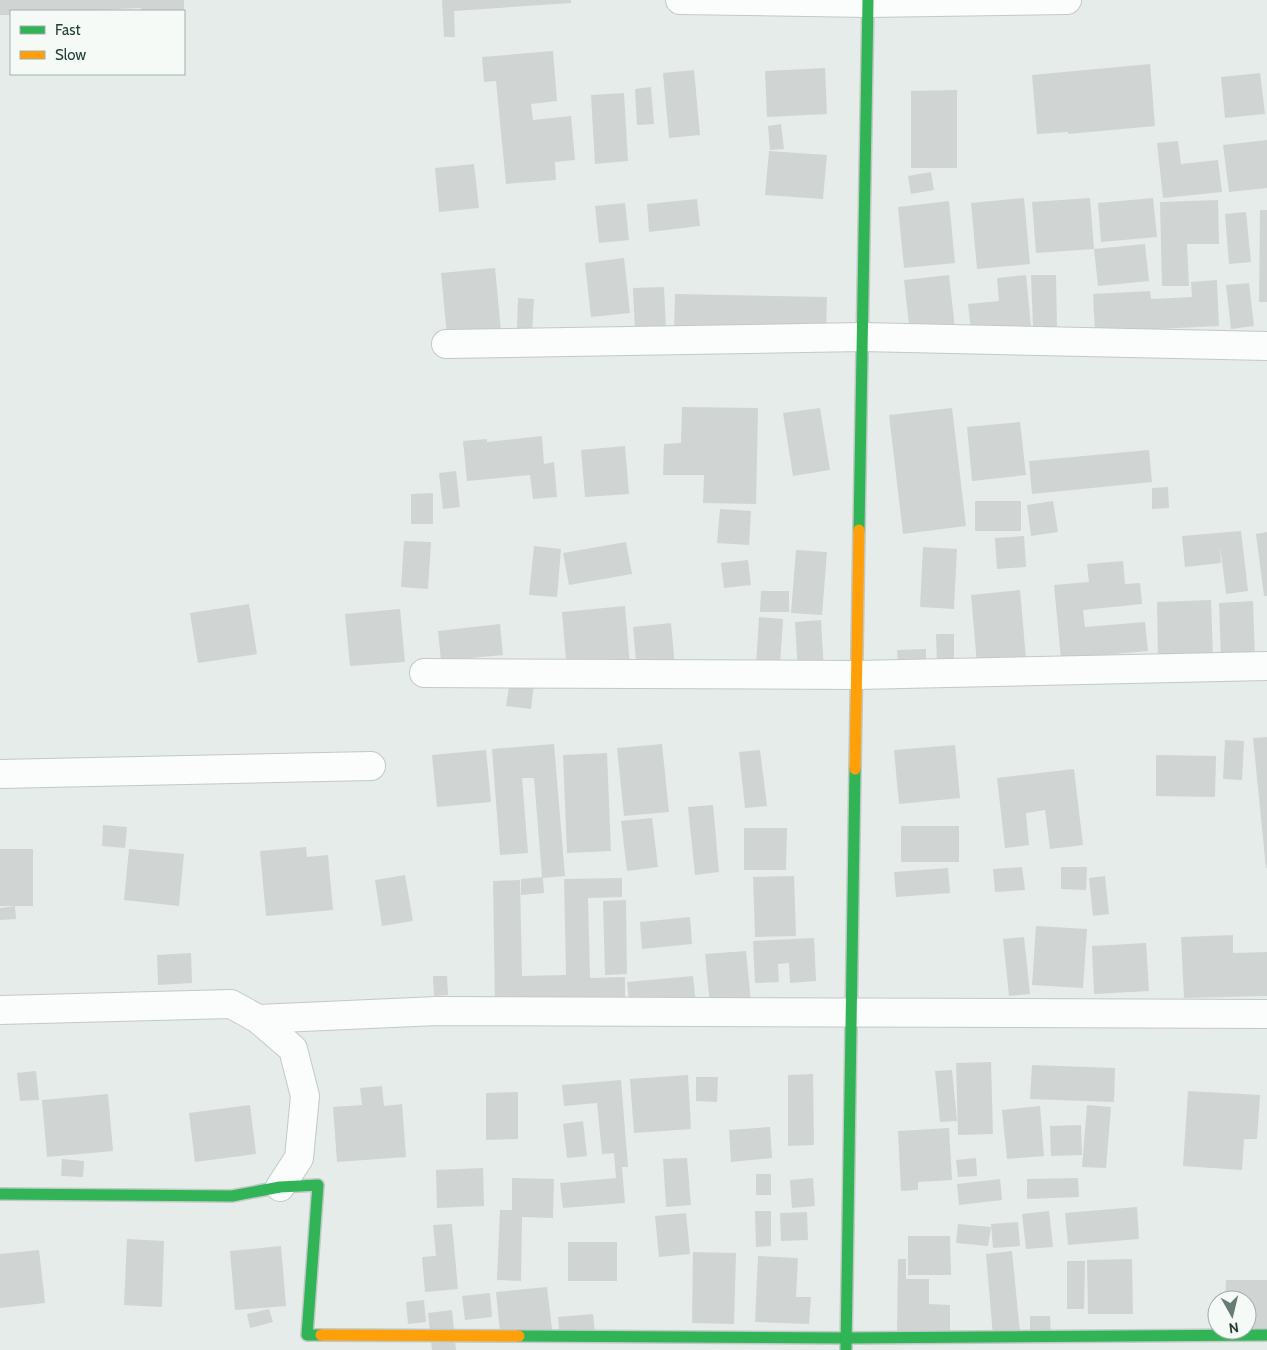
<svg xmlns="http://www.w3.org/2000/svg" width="1267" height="1350" viewBox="0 0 1267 1350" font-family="Cabin,sans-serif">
<rect width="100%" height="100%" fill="#e6ece9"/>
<g fill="#d0d5d3">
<polygon points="0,0 184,0 184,10 141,11 141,8 74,11 11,11 11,15 0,15"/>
<polygon points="442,0 571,0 571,3 454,11 455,37 444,37"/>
<polygon points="553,51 557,101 531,104 533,120 571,116 575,160 555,162 556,180 506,184 496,81 484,82 482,57"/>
<polygon points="1150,64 1155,126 1068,134 1068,132 1037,134 1032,75"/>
<polygon points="825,68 827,114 767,117 765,71"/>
<polygon points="694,70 700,135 669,138 663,73"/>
<polygon points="1260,73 1265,114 1225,118 1221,77"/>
<polygon points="651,87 654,124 637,125 635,89"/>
<polygon points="957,90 957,168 911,168 911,91"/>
<polygon points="624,93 628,161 595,164 591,95"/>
<polygon points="781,124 784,149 770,150 768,126"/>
<polygon points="1267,140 1267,188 1229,192 1223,145"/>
<polygon points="1178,141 1181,164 1218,160 1222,192 1163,198 1157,143"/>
<polygon points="769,151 827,155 823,199 765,195"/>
<polygon points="474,164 479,208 439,212 435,168"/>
<polygon points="931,172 934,190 911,194 908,176"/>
<polygon points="1024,198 1030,264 977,269 971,203"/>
<polygon points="1090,198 1094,249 1036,253 1032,202"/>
<polygon points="1153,198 1157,237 1101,242 1098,203"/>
<polygon points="697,199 700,226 649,232 647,204"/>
<polygon points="1218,200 1219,244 1187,244 1189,286 1162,286 1160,202"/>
<polygon points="949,201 955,263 904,268 898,207"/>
<polygon points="625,203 629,240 599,243 595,206"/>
<polygon points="1260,210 1267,210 1267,302 1259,302"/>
<polygon points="1246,212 1251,262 1229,264 1225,214"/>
<polygon points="1145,244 1149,281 1098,286 1094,249"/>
<polygon points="624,258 630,313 591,317 585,263"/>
<polygon points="495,268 502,342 448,347 441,273"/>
<polygon points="949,275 955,328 910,333 904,280"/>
<polygon points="1026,275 1031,326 971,332 968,304 999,301 997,278"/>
<polygon points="1031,275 1056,275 1057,327 1033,327"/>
<polygon points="1217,280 1219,326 1095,332 1093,294 1150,291 1151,299 1192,297 1191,282"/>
<polygon points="1249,283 1254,326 1231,329 1226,285"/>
<polygon points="664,287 666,330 635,332 633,288"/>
<polygon points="675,294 827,297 826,335 674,332"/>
<polygon points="518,298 534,299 532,332 517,331"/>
<polygon points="682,407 758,408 756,504 703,503 704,475 663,475 664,444 681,443"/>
<polygon points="820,408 830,470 793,476 783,413"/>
<polygon points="952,408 966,526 903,534 889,415"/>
<polygon points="1020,422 1026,475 972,481 967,427"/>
<polygon points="542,436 544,464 554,462 557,497 533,499 530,475 467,481 463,441 487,439 487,442"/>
<polygon points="625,446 629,494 585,497 581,450"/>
<polygon points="1149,450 1152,482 1032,494 1029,461"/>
<polygon points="456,471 460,507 443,509 439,473"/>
<polygon points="1168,487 1169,508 1152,509 1152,488"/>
<polygon points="433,493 433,524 411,524 411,494"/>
<rect x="975" y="501" width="46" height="30"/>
<polygon points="1053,501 1058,532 1031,536 1027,505"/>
<polygon points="720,509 751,511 749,545 717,543"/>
<polygon points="1241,531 1248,591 1226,594 1220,545 1221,563 1185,567 1182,536"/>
<polygon points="1267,532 1267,596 1264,596 1256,534"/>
<polygon points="1024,536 1026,567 997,569 995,538"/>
<polygon points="404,541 431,542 428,589 401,587"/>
<polygon points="626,542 632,574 569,585 563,553"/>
<polygon points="534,546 561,549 557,597 529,595"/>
<polygon points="923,547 957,549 954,609 920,607"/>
<polygon points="796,550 827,552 822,615 791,613"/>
<polygon points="748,560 751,585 724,588 721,563"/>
<polygon points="1123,561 1125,584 1140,583 1142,604 1083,610 1085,627 1145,622 1148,651 1061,659 1054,585 1089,582 1087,564"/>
<polygon points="1020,590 1026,659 977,664 971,595"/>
<polygon points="761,591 789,591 789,612 760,612"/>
<polygon points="1211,600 1213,657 1158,659 1157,602"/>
<polygon points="1253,601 1255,659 1221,660 1219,603"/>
<polygon points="249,604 257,654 198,663 190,613"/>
<polygon points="625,606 630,667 567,673 562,612"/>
<polygon points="400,609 405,662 350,666 345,614"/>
<polygon points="759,617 783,619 780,666 756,665"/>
<polygon points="821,620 824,672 798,673 795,622"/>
<polygon points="671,623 675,668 637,672 633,627"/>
<polygon points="500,624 503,655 461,659 464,679 443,681 438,631"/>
<polygon points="936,634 954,634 954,664 937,665"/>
<polygon points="926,649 926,666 898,667 897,650"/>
<polygon points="510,681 534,684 531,709 506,706"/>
<polygon points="1267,737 1267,868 1266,868 1253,738"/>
<polygon points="1225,740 1244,741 1242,780 1223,779"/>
<polygon points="554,744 565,876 543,878 544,893 521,895 521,879 542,877 534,778 522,778 528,853 500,855 492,749"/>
<polygon points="662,744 669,812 624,816 617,748"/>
<polygon points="955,745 960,798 899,804 894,750"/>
<polygon points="486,750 491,802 437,807 432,755"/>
<polygon points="760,750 767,806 745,808 739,752"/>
<polygon points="607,753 611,851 567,853 563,755"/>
<polygon points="1156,755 1216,756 1215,797 1156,796"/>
<polygon points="1074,769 1083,845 1050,849 1045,810 1026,813 1029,845 1005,848 997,778"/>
<polygon points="713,805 719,872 695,875 688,807"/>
<polygon points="652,818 658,867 627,871 621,821"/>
<polygon points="103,825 127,827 125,848 102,846"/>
<rect x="901" y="826" width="58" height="36"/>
<polygon points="744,828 787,828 786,870 744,870"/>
<polygon points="306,847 307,857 328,855 333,910 266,916 260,851"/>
<rect x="0" y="849" width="33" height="57"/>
<polygon points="129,849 184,854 179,906 124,900"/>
<polygon points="1022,867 1025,890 995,892 993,869"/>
<polygon points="1061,867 1087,867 1086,890 1061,889"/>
<polygon points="948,868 950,893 896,897 894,872"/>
<polygon points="405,875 413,921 382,926 375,880"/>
<polygon points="794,876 796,936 755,937 753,877"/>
<polygon points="1105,876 1109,914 1093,916 1089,878"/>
<polygon points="622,878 622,897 588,898 590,978 625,977 625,1003 495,1006 493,881 520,880 522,976 566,975 564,879"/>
<polygon points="626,900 627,974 605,975 603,901"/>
<polygon points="15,906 16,919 0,920 0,908"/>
<polygon points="690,917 692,944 642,949 640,922"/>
<polygon points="1036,926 1087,929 1083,988 1032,985"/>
<polygon points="1233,935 1233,953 1267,952 1267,996 1184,998 1181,937"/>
<polygon points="1024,937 1030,994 1009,996 1003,939"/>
<polygon points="814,938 816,981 790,983 789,963 778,964 779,982 755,983 753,941"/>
<polygon points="1146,943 1149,991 1094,994 1092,946"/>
<polygon points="746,951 751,1002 710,1005 705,954"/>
<polygon points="191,953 192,983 158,985 157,955"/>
<polygon points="433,976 447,976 448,995 434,996"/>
<polygon points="693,976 696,1004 630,1010 627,982"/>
<polygon points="991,1062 993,1134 958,1135 956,1063"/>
<polygon points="1032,1065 1115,1068 1114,1102 1030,1099"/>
<polygon points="952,1070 957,1121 940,1122 935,1071"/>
<polygon points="36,1071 39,1100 20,1101 17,1073"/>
<polygon points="813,1074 814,1145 788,1146 788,1075"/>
<polygon points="688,1075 691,1129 634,1133 630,1079"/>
<polygon points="696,1077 718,1077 717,1102 696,1101"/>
<polygon points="621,1080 628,1167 622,1167 625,1203 563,1208 560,1183 616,1178 614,1153 602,1154 597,1103 564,1106 562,1085"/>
<polygon points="382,1086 384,1106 402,1104 406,1157 337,1162 333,1107 362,1105 360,1088"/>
<polygon points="1188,1091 1260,1095 1257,1139 1244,1139 1242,1170 1183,1166"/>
<polygon points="518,1092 518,1139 486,1140 486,1093"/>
<polygon points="108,1094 113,1151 47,1157 42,1100"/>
<polygon points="250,1105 256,1154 195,1162 189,1113"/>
<polygon points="1087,1105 1111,1107 1106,1168 1082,1167"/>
<polygon points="1040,1106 1044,1156 1007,1159 1002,1110"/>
<polygon points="583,1121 587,1156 567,1158 563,1124"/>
<polygon points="1081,1125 1082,1155 1051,1156 1050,1126"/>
<polygon points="770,1127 772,1158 731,1162 729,1130"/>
<polygon points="949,1128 952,1180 918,1182 918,1190 901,1191 898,1131"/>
<polygon points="687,1158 691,1205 666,1207 663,1159"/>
<polygon points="976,1158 977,1176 958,1177 956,1160"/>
<polygon points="62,1159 84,1161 83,1177 61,1176"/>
<polygon points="483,1168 484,1206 437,1208 436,1170"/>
<rect x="756" y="1174" width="15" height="21"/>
<polygon points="512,1178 554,1179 553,1218 522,1217 521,1281 497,1280 500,1210 512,1210"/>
<polygon points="813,1178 815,1206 792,1208 790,1180"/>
<polygon points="1078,1178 1079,1197 1027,1199 1027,1179"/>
<polygon points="1000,1179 1002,1200 959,1205 957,1184"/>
<polygon points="1137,1207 1139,1239 1068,1245 1065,1213"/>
<polygon points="755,1211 771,1211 771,1246 756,1247"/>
<polygon points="1049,1211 1053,1247 1026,1249 1022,1214"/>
<polygon points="807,1212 808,1240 781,1241 780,1213"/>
<polygon points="686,1213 690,1254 659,1257 655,1216"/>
<polygon points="1018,1222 1020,1246 993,1248 991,1224"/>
<polygon points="452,1224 458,1289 425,1292 422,1257 436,1256 433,1225"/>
<polygon points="958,1224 991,1227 988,1246 956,1243"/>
<polygon points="908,1236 950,1236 951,1275 908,1275"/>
<polygon points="127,1239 164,1241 162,1307 124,1305"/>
<rect x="568" y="1242" width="49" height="39"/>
<polygon points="281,1246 286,1306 235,1310 230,1251"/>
<polygon points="39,1250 45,1303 0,1308 0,1254"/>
<polygon points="1012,1251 1020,1333 993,1336 986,1254"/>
<polygon points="693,1252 736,1253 734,1324 692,1323"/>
<polygon points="758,1256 798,1258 796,1297 811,1297 809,1324 755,1322"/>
<polygon points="898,1259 906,1259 906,1279 929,1279 929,1304 950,1305 950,1335 897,1335"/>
<polygon points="1132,1259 1133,1314 1088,1314 1087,1260"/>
<polygon points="1067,1261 1085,1261 1084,1309 1067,1309"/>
<polygon points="1226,1280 1267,1280 1267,1328 1247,1328 1247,1300 1225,1300"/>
<polygon points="547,1287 553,1337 501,1342 496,1292"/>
<polygon points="490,1293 492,1317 465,1320 462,1296"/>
<polygon points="424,1300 426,1322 408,1324 406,1302"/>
<polygon points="269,1309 273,1322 250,1328 247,1314"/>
<polygon points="452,1310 456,1350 432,1350 428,1313"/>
<polygon points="593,1314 595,1335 560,1338 558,1317"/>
<polygon points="1030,1316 1050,1316 1051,1335 1030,1336"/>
</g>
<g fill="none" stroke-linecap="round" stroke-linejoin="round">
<defs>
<g id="street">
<polyline points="680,0 868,3 1067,0"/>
<polyline points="446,344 862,337 1267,346"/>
<polyline points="424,673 857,675 1267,666"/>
<polyline points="0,774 371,766"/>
<polyline points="0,1010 231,1004 258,1019 293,1049 305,1096 299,1158 280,1187"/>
<polyline points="258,1019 437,1011 1267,1014"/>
</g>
<g id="fast">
<polyline points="859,530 868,0"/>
<polyline points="0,1194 232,1196 280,1187 318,1185 307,1335 321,1335"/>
<polyline points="519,1336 846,1338 1267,1335"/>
<polyline points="846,1350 855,769"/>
</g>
<g id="slow">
<polyline points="855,769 859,530"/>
<polyline points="321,1335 519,1336"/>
</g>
</defs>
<use href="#street" stroke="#c3c9c6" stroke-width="30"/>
<use href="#fast" stroke="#c1c9c6" stroke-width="14"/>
<use href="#slow" stroke="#c1c9c6" stroke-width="14"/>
<use href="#street" stroke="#fbfcfc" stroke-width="28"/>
<use href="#fast" stroke="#30b455" stroke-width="11"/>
<use href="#slow" stroke="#ff9f0a" stroke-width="11"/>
</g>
<rect x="10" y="10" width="175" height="65" fill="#f5faf7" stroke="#a1afab"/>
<rect x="20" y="26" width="25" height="8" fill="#30b455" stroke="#a1afab"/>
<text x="55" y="35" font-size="15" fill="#233f38">Fast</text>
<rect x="20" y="51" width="25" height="8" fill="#ff9f0a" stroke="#a1afab"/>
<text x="55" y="60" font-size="15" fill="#233f38">Slow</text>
<g transform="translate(1232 1315) rotate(172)"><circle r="24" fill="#f5faf7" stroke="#a1afab"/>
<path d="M0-4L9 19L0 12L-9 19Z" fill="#677c76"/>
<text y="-8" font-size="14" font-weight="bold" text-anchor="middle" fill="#233f38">N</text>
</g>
</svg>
